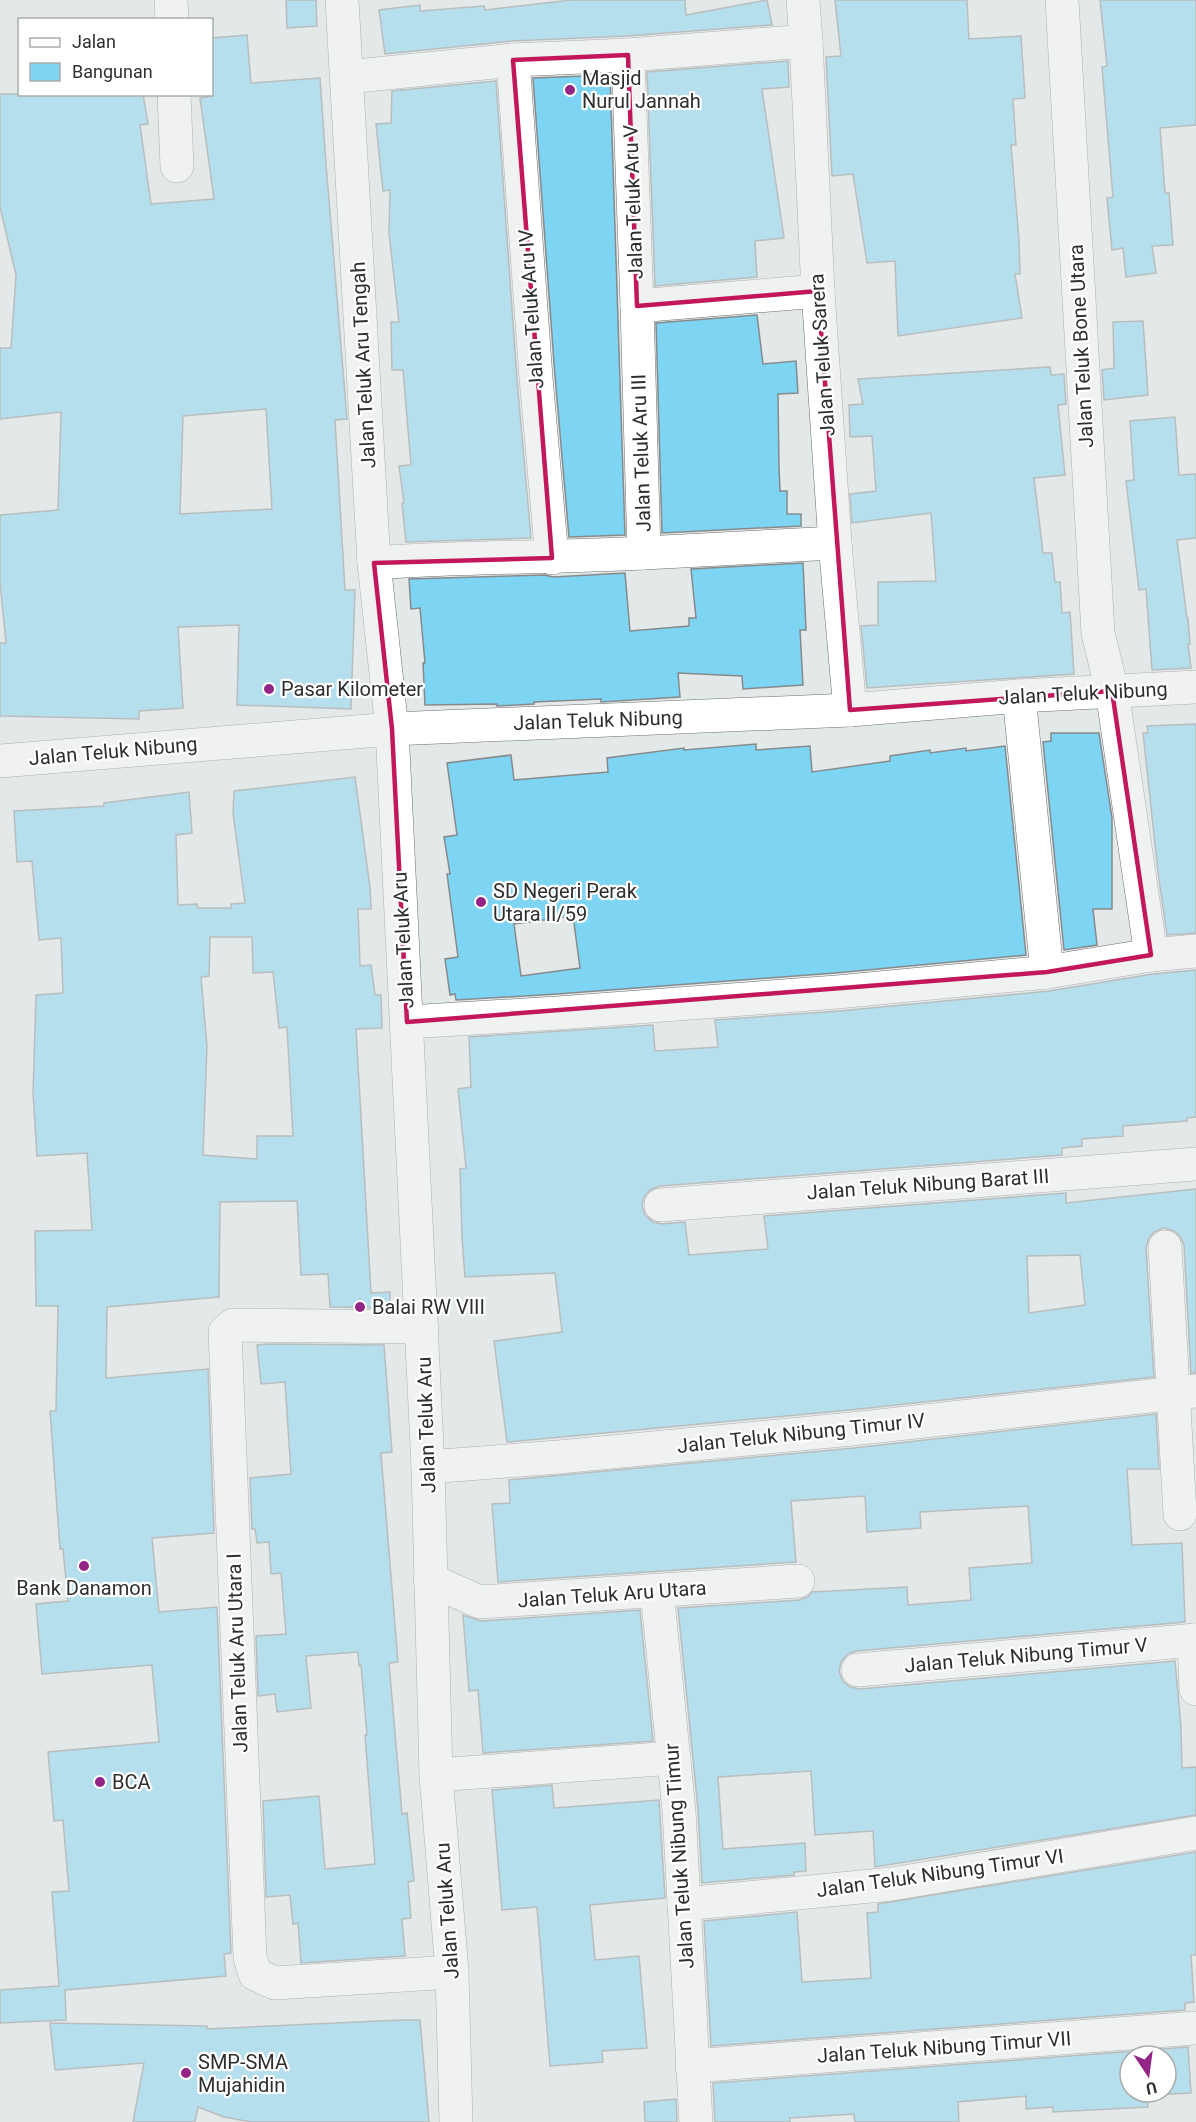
<svg xmlns="http://www.w3.org/2000/svg" width="1196" height="2122" viewBox="0 0 1196 2122" font-family="Roboto,sans-serif">
<rect width="100%" height="100%" fill="#e3e8e8"/>
<g fill="#7dd4f3" stroke="#868a8c" stroke-width="1.5" fill-rule="evenodd">
<polygon points="286,0 316,0 317,26 287,28"/>
<polygon points="571,0 685,0 686,15 767,0 772,25 627,36 512,41 385,54 379,10 420,5 420,11 484,6 485,10"/>
<polygon points="835,0 967,0 969,39 1021,36 1025,98 1013,99 1016,145 1011,145 1019,240 1020,274 1015,274 1022,318 898,336 895,261 867,263 853,174 832,176 826,57 841,56"/>
<polygon points="1100,0 1196,0 1196,125 1160,128 1165,193 1169,193 1173,245 1152,246 1156,273 1126,277 1123,248 1112,250 1107,198 1113,197 1102,67 1107,66"/>
<path d="M247 35 251 83 320 78 326 164 347 419 335 420 345 590H355L351 709 237 705 239 625 178 627 183 708 139 711V719L0 716V643H6L0 582V515L58 510 61 412 0 419V348H11L16 275 0 207V94H143L148 124 140 125 151 204 214 199 200 98 212 96V38ZM266 409 272 509 180 514 183 416Z"/>
<polygon points="788,61 789,87 762,89 784,238 755,241 757,277 655,286 647,72"/>
<polygon points="610,75 625,535 569,537 555,376 533,78"/>
<polygon points="496,81 517,380 531,538 406,542 402,503 404,503 399,466 411,465 403,370 392,370 391,322 399,322 389,233 390,190 383,191 376,124 391,123 392,91"/>
<polygon points="757,315 763,364 796,361 798,393 778,394 779,467 780,491 787,491 787,514 801,514 801,526 662,533 656,323"/>
<polygon points="1143,321 1148,395 1104,400 1102,370 1114,368 1113,322"/>
<polygon points="1050,367 1051,375 1064,374 1066,404 1058,405 1065,475 1034,478 1043,553 1052,553 1055,582 1060,582 1062,613 1070,612 1074,674 867,688 861,626 878,625 878,582 936,581 931,513 852,523 850,494 876,491 872,436 850,437 849,405 863,404 858,379"/>
<polygon points="1175,417 1179,475 1196,474 1196,538 1177,540 1187,618 1188,618 1190,644 1188,644 1191,668 1152,670 1146,589 1139,590 1126,481 1134,480 1130,421"/>
<polygon points="803,563 806,630 800,630 803,685 743,689 742,676 678,673 680,697 601,702 601,699 534,702 534,704 497,706 497,704 425,705 423,663 425,663 420,608 411,609 409,579 545,575 553,577 625,573 630,631 689,626 689,618 696,618 691,569"/>
<polygon points="1196,724 1196,933 1167,935 1158,872 1143,733 1148,733 1147,726"/>
<polygon points="1051,733 1099,733 1112,818 1112,909 1093,909 1097,945 1064,950 1043,742 1051,741"/>
<path d="M756 744V750L810 746 812 772 890 761V756L930 750V753L966 748V751L1005 746 1026 955 835 973 557 994 456 1000 455 994 450 995 445 959 458 957 447 874H450L444 837 457 835 447 763 511 755 514 780 608 772 607 758 684 748V750ZM573 916 580 968 521 976 514 924Z"/>
<path d="M355 777 370 887 371 909H358L360 966 371 965 375 995H381L382 1028 356 1029 371 1293 390 1292V1308L330 1307 328 1274 301 1275 297 1201 220 1202 219 1297 107 1307 106 1378 208 1369 214 1533 152 1538 159 1612 217 1607 231 1953 224 1954 226 1976 65 1990 66 2020 0 2023V1990L59 1986 52 1892 69 1891 63 1820 54 1821 48 1752 159 1742 152 1665 42 1674 36 1604 68 1601 63 1549H60L50 1411H56L58 1306H36L35 1231 92 1230 87 1153 37 1156 33 1093 36 995 63 993 61 938 39 940 32 861 17 862 14 811 104 806V803L189 792 192 833 176 835 178 905 197 904 198 908H231V904L245 903 233 813 234 791ZM210 937H252L253 973 273 972 279 1028 287 1027 293 1136H257V1159L203 1155 207 1046 201 977 209 976Z"/>
<path d="M1196 970V1117L1187 1118V1121L1123 1126V1136L1082 1139V1146L1062 1148V1155L660 1186 650 1190 644 1197 642 1206 645 1215 653 1222 662 1224 685 1222 689 1255 768 1249 764 1216 1066 1193V1203L1196 1189V1373H1191L1184 1245 1180 1236 1174 1231 1163 1228 1154 1232 1149 1238 1146 1248 1154 1377 850 1410 507 1442 494 1341 562 1332 555 1273 465 1277 462 1237 460 1169 466 1168 458 1089 471 1087 469 1037 653 1025 655 1051 718 1047 715 1020 839 1011 1049 991 1153 974ZM1080 1255 1085 1305 1029 1313 1027 1256Z"/>
<polygon points="268,1344 384,1345 392,1452 381,1453 398,1662 389,1663 402,1814 407,1813 414,1881 408,1882 411,1918 402,1919 405,1956 301,1963 298,1923 293,1924 290,1895 266,1897 263,1801 319,1796 325,1869 375,1864 365,1735 367,1735 361,1665 359,1666 358,1652 306,1656 311,1708 277,1712 275,1694 258,1696 256,1636 286,1634 281,1573 271,1574 269,1542 257,1543 255,1529 252,1529 250,1478 291,1474 285,1382 261,1384 257,1345"/>
<polygon points="1156,1414 1159,1469 1127,1469 1132,1545 1182,1543 1185,1622 856,1651 848,1654 841,1662 839,1672 843,1681 850,1687 860,1689 1175,1661 1181,1726 1182,1768 1196,1767 1196,1815 875,1867 873,1831 815,1835 811,1771 718,1777 723,1849 805,1843 806,1871 794,1872 794,1875 702,1883 698,1809 678,1608 799,1600 808,1597 812,1592 907,1587 908,1605 971,1600 969,1568 1032,1563 1028,1506 920,1512 921,1528 867,1532 865,1496 791,1501 796,1562 498,1582 492,1504 510,1503 509,1480 854,1448"/>
<polygon points="640,1610 653,1741 483,1753 478,1690 469,1691 463,1615 481,1621"/>
<polygon points="552,1785 554,1808 659,1800 665,1898 590,1905 595,1960 639,1956 647,2048 602,2051 603,2062 550,2066 537,1907 502,1910 492,1790"/>
<polygon points="1196,1852 1196,1955 1191,1955 1194,2002 1185,2003 1185,2010 711,2046 704,1921 797,1912 802,1982 871,1978 867,1913 878,1912 878,1904"/>
<polygon points="400,2020 420,2020 429,2122 251,2122 224,2117 198,2107 195,2122 133,2122 144,2063 55,2070 50,2023 207,2026 207,2029"/>
<path d="M1188 2047 1191 2093 1147 2095 1148 2107 1053 2112V2107L1026 2109V2096L958 2102 959 2122H855L854 2114 790 2118V2122H715L713 2083ZM1130 2056H1166V2092H1130Z"/>
<polygon points="676,2099 677,2122 645,2122 644,2102"/>
</g>
<g fill="none" stroke-linecap="round" stroke-linejoin="round">
<defs>
<g id="minor">
<polyline points="171,0 172,20"/>
<polyline points="342,0 374,563 392,729 428,1467 436,1775 452,1972 456,2122"/>
<polyline points="803,0 806,41 818,291 835,543 850,710"/>
<polyline points="1062,0 1098,633 1112,691 1151,955"/>
<polyline points="628,55 806,41"/>
<polyline points="513,60 536,378 552,558"/>
<polyline points="347,77 513,60 628,55 637,306 818,291"/>
<polyline points="174,94 177,166"/>
<polyline points="637,306 644,553 835,543"/>
<path d="M374 563C464 556 554 558 644 553"/>
<polyline points="1019,696 1047,972"/>
<polyline points="0,761 392,729 850,710 1019,696 1196,687"/>
<polyline points="407,1022 558,1013 837,992 1047,972 1151,955 1196,951"/>
<polyline points="661,1205 1196,1164"/>
<polyline points="1165,1247 1180,1514"/>
<polyline points="422,1327 233,1325 225,1332 250,1957 255,1974 275,1983 452,1972"/>
<polyline points="428,1467 559,1457 852,1429 1196,1391"/>
<polyline points="430,1580 480,1602 798,1581"/>
<polyline points="657,1591 679,1811 696,2122"/>
<polyline points="1194,1640 1196,1689"/>
<polyline points="858,1670 1196,1640"/>
<polyline points="436,1775 674,1758"/>
<polyline points="684,1904 892,1884 1196,1833"/>
<polyline points="692,2066 1196,2028"/>
</g>
</defs>
<use href="#minor" stroke="#6b6f6f" stroke-width="34"/>
<use href="#minor" stroke="#fff" stroke-width="33"/>
</g>
<path d="M0 0H1196V2122H0ZM628 55 637 306 818 291 850 710 1112 691 1151 955 1047 972 407 1022 392 729 374 563 552 558 513 60Z" fill="#e3e8e8" fill-opacity=".55" fill-rule="evenodd"/>
<path fill="none" stroke="#c2185b" stroke-width="4.5" stroke-linejoin="round" d="M628 55 637 306 818 291 850 710 1112 691 1151 955 1047 972 407 1022 392 729 374 563 552 558 513 60Z"/>
<g fill="#932586" stroke="#fff" stroke-width="2">
<circle cx="570" cy="90" r="6"/>
<circle cx="269" cy="689" r="6"/>
<circle cx="481" cy="902" r="6"/>
<circle cx="360" cy="1307" r="6"/>
<circle cx="84" cy="1566" r="6"/>
<circle cx="100" cy="1782" r="6"/>
<circle cx="186" cy="2073" r="6"/>
</g>
<g text-anchor="middle" stroke-width="4.5" stroke-linejoin="round" paint-order="stroke">
<g font-size="20" fill="#2e3030" stroke="#fff" text-anchor="start">
<text x="582" y="85">Masjid<tspan x="582" dy="23">Nurul Jannah</tspan></text>
<text x="281" y="696">Pasar Kilometer</text>
<text x="493" y="898">SD Negeri Perak<tspan x="493" dy="23">Utara II/59</tspan></text>
<text x="372" y="1314">Balai RW VIII</text>
<text x="84" y="1595" text-anchor="middle">Bank Danamon</text>
<text x="112" y="1789">BCA</text>
<text x="198" y="2069">SMP-SMA<tspan x="198" dy="23">Mujahidin</tspan></text>
</g>
<g font-size="20" fill="#2e3030" stroke="#fff">
<text transform="translate(633 202) rotate(-92)" y="7">Jalan Teluk Aru V</text>
<text transform="translate(531 309) rotate(-94)" y="7">Jalan Teluk Aru IV</text>
<text transform="translate(1081 346) rotate(-93)" y="7">Jalan Teluk Bone Utara</text>
<text transform="translate(822 355) rotate(-94)" y="7">Jalan Teluk Sarera</text>
<text transform="translate(363 365) rotate(-93)" y="7">Jalan Teluk Aru Tengah</text>
<text transform="translate(641 453) rotate(-92)" y="7">Jalan Teluk Aru III</text>
<text transform="translate(1083 693) rotate(-3)" y="7">Jalan Teluk Nibung</text>
<text transform="translate(598 720) rotate(-2)" y="7">Jalan Teluk Nibung</text>
<text transform="translate(113 751) rotate(-5)" y="7">Jalan Teluk Nibung</text>
<text transform="translate(403 940) rotate(-93)" y="7">Jalan Teluk Aru</text>
<text transform="translate(928 1184) rotate(-4)" y="7">Jalan Teluk Nibung Barat III</text>
<text transform="translate(426 1425) rotate(-92)" y="7">Jalan Teluk Aru</text>
<text transform="translate(801 1433) rotate(-6)" y="7">Jalan Teluk Nibung Timur IV</text>
<text transform="translate(612 1594) rotate(-4)" y="7">Jalan Teluk Aru Utara</text>
<text transform="translate(237 1653) rotate(-92)" y="7">Jalan Teluk Aru Utara I</text>
<text transform="translate(1026 1655) rotate(-5)" y="7">Jalan Teluk Nibung Timur V</text>
<text transform="translate(679 1856) rotate(-94)" y="7">Jalan Teluk Nibung Timur</text>
<text transform="translate(940 1873) rotate(-8)" y="7">Jalan Teluk Nibung Timur VI</text>
<text transform="translate(447 1911) rotate(-94)" y="7">Jalan Teluk Aru</text>
<text transform="translate(944 2047) rotate(-4)" y="7">Jalan Teluk Nibung Timur VII</text>
</g>
</g>
<rect x="18" y="18" width="195" height="78" fill="#ffffff" stroke="#abacac" stroke-width="1.5"/>
<rect x="30" y="38" width="30" height="9" fill="#ffffff" stroke="#abacac" stroke-width="1.5"/>
<text x="72" y="48" font-size="18" fill="#2e3030">Jalan</text>
<rect x="30" y="63" width="30" height="18" fill="#7dd4f3" stroke="#abacac" stroke-width="1.5"/>
<text x="72" y="78" font-size="18" fill="#2e3030">Bangunan</text>
<g transform="translate(1148 2074) rotate(167)"><circle r="28" fill="#ffffff" stroke="#abacac" stroke-width="1.5"/>
<path d="M0-4.5L10 22L0 15L-10 22Z" fill="#932586"/>
<text y="-9" font-size="16" font-weight="bold" text-anchor="middle" fill="#2e3030">U</text>
</g>
</svg>
